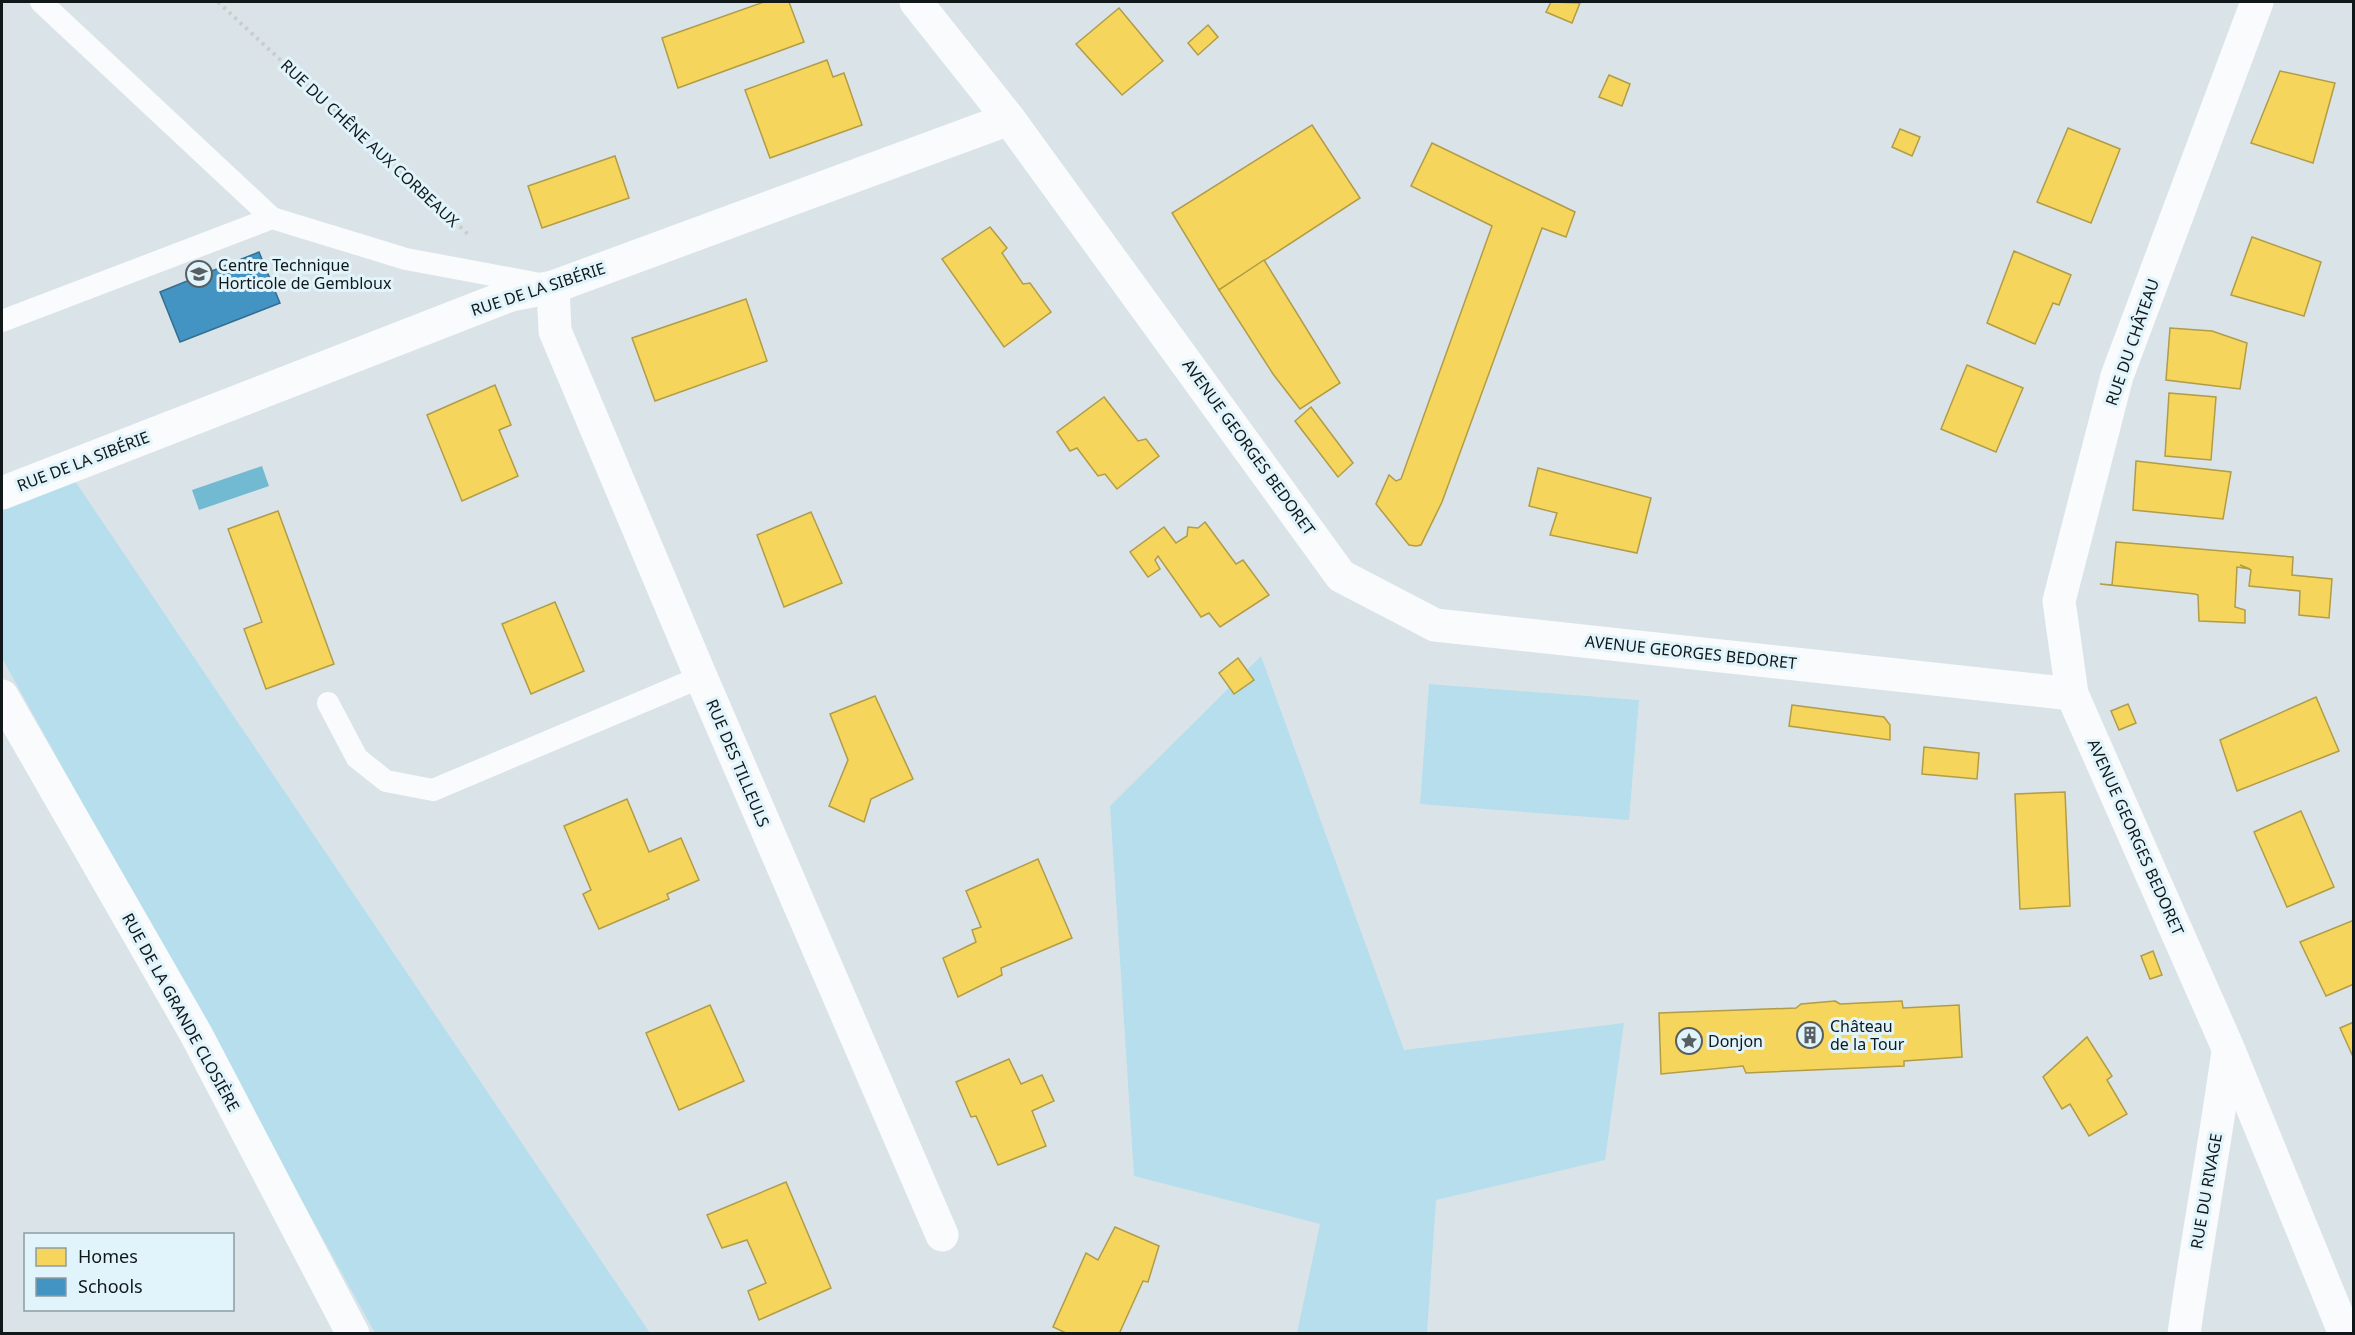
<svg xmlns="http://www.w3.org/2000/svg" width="2355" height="1335" viewBox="0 0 2355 1335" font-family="'Noto Sans',sans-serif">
<rect width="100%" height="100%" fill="#dae4e8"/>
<g fill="#b6deed">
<polygon points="75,481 650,1333 375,1333 2,658 2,507"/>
<polygon points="1261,656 1404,1050 1624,1023 1605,1160 1436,1200 1427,1333 1297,1333 1320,1224 1134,1176 1110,806"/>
<polygon points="1429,684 1639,700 1629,820 1420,804"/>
</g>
<polygon fill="#72b9d2" points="262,466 269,486 199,510 192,490"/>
<g fill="#f6d55c" stroke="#b19c48" stroke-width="1.5">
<polygon points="764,2 789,2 804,42 678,88 662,38"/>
<polygon points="1551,2 1580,3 1572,23 1546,12"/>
<polygon points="1119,8 1163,61 1122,95 1076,44"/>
<polygon points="1208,25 1218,37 1198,55 1188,43"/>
<polygon points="827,60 833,77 844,73 862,125 770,158 745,90"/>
<polygon points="2280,71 2335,83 2313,163 2251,143"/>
<polygon points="1609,75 1630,84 1622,106 1599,97"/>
<polygon points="1312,125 1360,198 1219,290 1172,213"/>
<polygon points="2068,128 2120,149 2091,223 2037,202"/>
<polygon points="1900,129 1920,137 1912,156 1892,147"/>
<polygon points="1432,143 1575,212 1566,237 1542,228 1442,502 1421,545 1416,546 1409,545 1376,504 1389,475 1396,481 1401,479 1492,226 1411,186"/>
<polygon points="615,156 629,198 542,228 528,186"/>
<polygon points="990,227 1007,248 1002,253 1023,284 1030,283 1051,312 1004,347 942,259"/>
<polygon points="2252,237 2321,262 2304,316 2231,295"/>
<polygon points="2014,251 2071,275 2059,305 2053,303 2035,344 1987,323"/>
<polygon points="1264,260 1340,383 1300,409 1273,374 1219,290"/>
<polygon points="746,299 767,361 655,401 632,338"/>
<polygon points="2170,328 2212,331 2247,343 2240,389 2166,380"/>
<polygon points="1967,365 2023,388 1996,452 1941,429"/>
<polygon points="495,385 511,425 499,430 518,476 462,501 427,415"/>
<polygon points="2169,393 2216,397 2211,460 2165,456"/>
<polygon points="1104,397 1138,441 1146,439 1159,456 1117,489 1105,474 1098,476 1077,448 1070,451 1057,432"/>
<polygon points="1311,407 1353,463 1338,477 1295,421"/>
<polygon points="2136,461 2231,472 2223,519 2133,510"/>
<polygon points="1538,468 1651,498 1637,553 1550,535 1557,513 1529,506"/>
<polygon points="278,511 334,664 266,689 244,629 262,622 228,529"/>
<polygon points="811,512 842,583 784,607 757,535"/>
<polygon points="1205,522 1236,564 1243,560 1269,595 1220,627 1209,613 1201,617 1158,556 1155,560 1160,569 1148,577 1130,552 1164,527 1176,543 1187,536 1188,527 1198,528"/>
<polygon points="2116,542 2293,557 2292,575 2332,579 2329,618 2299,615 2300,591 2249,586 2251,570 2240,565 2250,569 2237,567 2235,607 2245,610 2245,623 2199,621 2198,595 2195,594 2100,584 2112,585"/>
<polygon points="555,602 584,671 531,694 502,624"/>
<polygon points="1238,658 1254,680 1234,694 1219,673"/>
<polygon points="875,696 913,779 871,799 864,822 829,806 848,760 830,714"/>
<polygon points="2316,697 2339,751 2237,791 2220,740"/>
<polygon points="2128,704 2136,723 2119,730 2111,711"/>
<polygon points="1792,705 1884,717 1890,725 1890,740 1789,726"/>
<polygon points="1924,747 1979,753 1977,779 1922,774"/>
<polygon points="2065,792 2070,906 2020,909 2015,794"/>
<polygon points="627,799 649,852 681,838 699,880 667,894 669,899 599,929 583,894 591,890 564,826"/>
<polygon points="2301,811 2334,887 2287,907 2254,832"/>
<polygon points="1038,859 1072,938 1001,968 1002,975 958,997 943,958 976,942 972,930 981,927 966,891"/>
<polygon points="2354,920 2354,984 2326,996 2300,942"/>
<polygon points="2153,951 2162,975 2150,979 2141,956"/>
<polygon points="1835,1001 1840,1004 1902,1001 1903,1008 1959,1005 1962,1057 1904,1061 1904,1066 1746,1073 1743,1066 1661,1074 1659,1013 1796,1008 1801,1004"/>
<polygon points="710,1005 744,1081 679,1110 646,1033"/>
<polygon points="2354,1022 2354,1059 2340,1028"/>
<polygon points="2087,1037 2112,1076 2107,1080 2127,1114 2089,1136 2070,1104 2062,1109 2043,1077"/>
<polygon points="1009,1059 1021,1084 1042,1075 1054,1101 1032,1111 1046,1146 998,1165 976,1116 971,1117 956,1082"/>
<polygon points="786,1182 831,1288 759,1320 748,1291 766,1283 747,1240 722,1248 707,1215"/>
<polygon points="1115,1227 1159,1246 1148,1282 1143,1281 1119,1334 1068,1334 1053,1327 1086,1253 1098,1260"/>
</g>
<polygon fill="#4393c3" stroke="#346e90" stroke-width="1.5" points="259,252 280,303 180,342 160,292"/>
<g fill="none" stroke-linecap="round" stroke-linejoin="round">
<polyline stroke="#cacdce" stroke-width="4" stroke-dasharray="3 4.5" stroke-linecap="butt" points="218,2 470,236"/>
<g stroke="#f9fbfc" stroke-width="22">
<polyline points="41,2 272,218"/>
<polyline points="2,321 272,218 406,259 540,284"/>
<polyline points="328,703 357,758 386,781 433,790 701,677"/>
</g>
<g stroke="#f9fbfc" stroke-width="33">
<polyline points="916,2 1009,119 1341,576 1435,625 2072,694 2228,1048 2345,1334"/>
<polyline points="553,287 555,331 701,677 942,1235"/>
<polyline points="2,493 511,295 553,287 1009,119"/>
<polyline points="2072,694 2059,601 2117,376 2257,2"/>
<polyline points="2,696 196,1034 353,1334"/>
<path d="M2184 1334C2197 1239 2215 1145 2228 1051"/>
</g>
</g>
<defs>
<symbol id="school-ring" viewBox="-11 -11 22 22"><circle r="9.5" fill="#e1f4fb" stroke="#575f62" stroke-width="1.5"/><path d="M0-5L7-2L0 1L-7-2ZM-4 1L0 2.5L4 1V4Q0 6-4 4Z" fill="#575f62"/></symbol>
<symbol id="building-ring" viewBox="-11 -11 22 22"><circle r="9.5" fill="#e1f4fb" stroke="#575f62" stroke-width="1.5"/><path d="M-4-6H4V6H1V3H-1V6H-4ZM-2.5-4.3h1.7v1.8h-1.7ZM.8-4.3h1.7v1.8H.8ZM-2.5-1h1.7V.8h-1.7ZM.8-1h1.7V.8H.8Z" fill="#575f62"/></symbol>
<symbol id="sight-ring" viewBox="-11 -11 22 22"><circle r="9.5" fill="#e1f4fb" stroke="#575f62" stroke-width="1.5"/><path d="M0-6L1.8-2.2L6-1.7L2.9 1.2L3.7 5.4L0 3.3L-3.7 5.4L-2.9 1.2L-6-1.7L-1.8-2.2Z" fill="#575f62"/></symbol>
</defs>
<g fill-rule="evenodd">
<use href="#school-ring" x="184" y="259" width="30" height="30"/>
<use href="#building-ring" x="1795" y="1020" width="30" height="30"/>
<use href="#sight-ring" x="1674" y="1026" width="30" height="30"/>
</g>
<g text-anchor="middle" stroke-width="6" stroke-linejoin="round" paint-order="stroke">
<g font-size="16" fill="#11181a" stroke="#e1f4fb">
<text transform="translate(370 143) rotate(43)" y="6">RUE DU CHÊNE AUX CORBEAUX</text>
<text transform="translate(538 289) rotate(-18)" y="6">RUE DE LA SIBÉRIE</text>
<text transform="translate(2132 342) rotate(-71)" y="6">RUE DU CHÂTEAU</text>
<text transform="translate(1249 447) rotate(54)" y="6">AVENUE GEORGES BEDORET</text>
<text transform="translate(83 461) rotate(-21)" y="6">RUE DE LA SIBÉRIE</text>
<text transform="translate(1691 652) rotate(6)" y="6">AVENUE GEORGES BEDORET</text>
<text transform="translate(738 763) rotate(67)" y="6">RUE DES TILLEULS</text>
<text transform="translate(2136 837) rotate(66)" y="6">AVENUE GEORGES BEDORET</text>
<text transform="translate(181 1012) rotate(61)" y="6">RUE DE LA GRANDE CLOSIÈRE</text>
<text transform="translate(2206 1191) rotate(-80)" y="6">RUE DU RIVAGE</text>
</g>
<g font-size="16" fill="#11181a" stroke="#e1f4fb" text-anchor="start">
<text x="218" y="271">Centre Technique<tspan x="218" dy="18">Horticole de Gembloux</tspan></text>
<text x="1830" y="1032">Château<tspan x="1830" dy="18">de la Tour</tspan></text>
<text x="1708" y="1047">Donjon</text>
</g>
</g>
<rect width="2355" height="1335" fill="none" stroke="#11181a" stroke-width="6"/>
<rect x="24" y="1233" width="210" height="78" fill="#e1f4fb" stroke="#8e9ca1" stroke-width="1.5"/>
<rect x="36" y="1248" width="30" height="18" fill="#f6d55c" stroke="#8e9ca1" stroke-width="1.5"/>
<text x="78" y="1263" font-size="18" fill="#11181a">Homes</text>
<rect x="36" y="1278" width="30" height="18" fill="#4393c3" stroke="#8e9ca1" stroke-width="1.5"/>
<text x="78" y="1293" font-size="18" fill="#11181a">Schools</text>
</svg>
